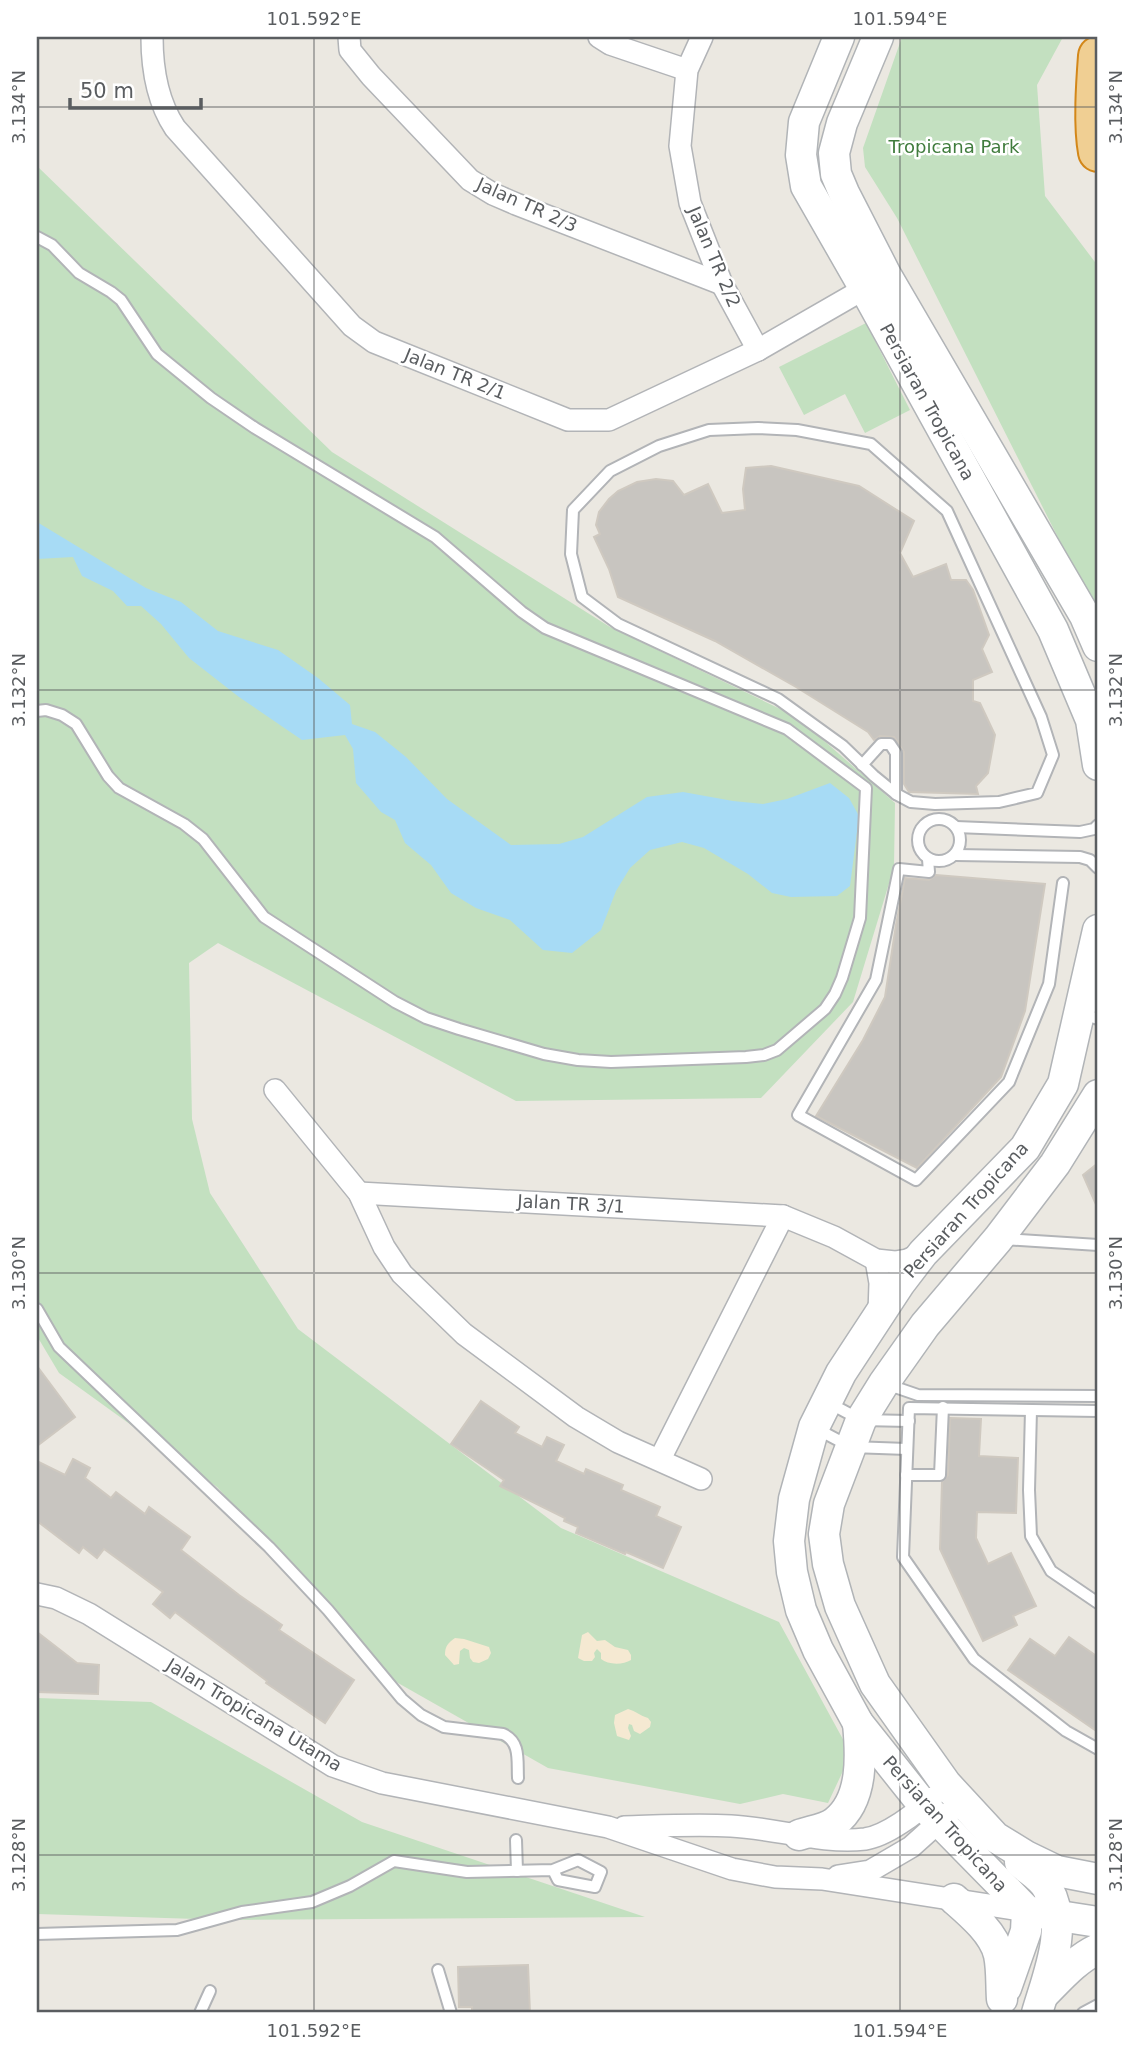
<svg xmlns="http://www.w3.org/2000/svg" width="1135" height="2050" viewBox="0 0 1135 2050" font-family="'DejaVu Sans',sans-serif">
<rect width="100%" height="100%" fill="#ebe8e1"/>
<g fill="#c3e0c0">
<polygon points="902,37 1063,37 1037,85 1045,196 1098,266 1098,617 897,218 865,167 863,148"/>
<polygon points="37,166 332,452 610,627 797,717 895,803 894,867 853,1002 761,1098 516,1101 218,943 189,963 192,1119 210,1193 298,1329 561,1528 779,1622 851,1754 828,1803 783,1794 740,1804 548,1768 391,1679 217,1487 59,1373 37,1336"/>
<polygon points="866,323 910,410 865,433 845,394 804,415 779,367"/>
<polygon points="37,1698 151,1702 362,1822 645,1917 229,1920 37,1914"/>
</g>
<g fill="#f5e9d2">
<path d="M588 1632 597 1641 605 1640 615 1647 628 1650 631 1655V1660C623 1665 608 1665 601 1659V1653L597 1649 594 1653 595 1657 592 1661H584L578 1658 582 1635Z"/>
<path d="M455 1638 464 1639 489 1647 491 1653 488 1659 479 1663 473 1662 470 1658 469 1650 464 1648 460 1651 459 1664 454 1665 445 1655C445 1646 448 1643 455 1638Z"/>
<path d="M628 1709C636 1711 640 1716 648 1718L651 1722 650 1727 640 1734 634 1731 632 1725 629 1724 628 1728 631 1736 629 1740 617 1736 614 1723 615 1715Z"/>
</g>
<polygon fill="#a7dbf5" points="37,522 146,588 181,602 218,631 278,650 318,678 350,705 352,724 375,732 406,757 447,799 511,845 559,844 583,837 647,797 683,792 733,801 763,804 787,799 830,783 849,798 859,816 850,886 837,896 791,897 772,893 748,874 704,848 682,842 650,850 630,868 616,891 601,930 572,953 543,950 510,920 476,908 451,893 431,865 405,843 395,820 381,812 356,783 353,749 345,735 302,740 239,697 189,658 161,624 141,606 127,606 113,591 82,576 73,557 37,559"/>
<g fill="#c8c5c0" stroke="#cfc9c0" stroke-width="2">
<polygon points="771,466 859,486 914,521 900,553 913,577 946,564 951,580 966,580 973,590 989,635 982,649 992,672 973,680 973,701 980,703 995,735 988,773 976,786 978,794 909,792 904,784 904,752 894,737 880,736 874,740 868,732 796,687 715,641 618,597 609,569 594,537 600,534 596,525 599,512 609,499 618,491 637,482 656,479 673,481 684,495 708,484 722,513 745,510 743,489 746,468"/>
<polygon points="936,875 1045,884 1025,1011 1001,1077 917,1168 816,1116 863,1040 885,997 896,925 905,878 929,880"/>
<polygon points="1098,1163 1098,1209 1083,1175"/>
<polygon points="37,1366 75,1417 37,1446"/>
<polygon points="481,1401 519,1427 515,1433 542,1447 547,1437 564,1445 556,1461 584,1474 586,1469 623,1485 621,1490 660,1507 656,1516 681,1527 663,1568 626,1552 625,1554 576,1533 578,1527 564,1521 565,1518 500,1486 504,1480 451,1444"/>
<polygon points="950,1418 981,1419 979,1456 1018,1458 1016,1513 977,1512 976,1538 988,1564 1011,1553 1036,1606 1013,1616 1017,1625 983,1641 940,1549 942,1482 948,1475"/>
<polygon points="73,1459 90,1468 85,1478 111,1498 116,1492 145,1514 149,1507 190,1537 181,1550 239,1595 282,1625 279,1630 354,1680 325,1723 266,1683 267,1681 175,1612 170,1618 153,1604 163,1592 104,1549 97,1558 83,1547 79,1553 37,1521 37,1461 65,1475"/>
<polygon points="37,1632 77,1663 99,1665 98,1694 37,1692"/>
<polygon points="1069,1637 1098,1657 1098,1732 1008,1670 1030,1639 1055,1656"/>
<polygon points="528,1965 530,2013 472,2013 472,2007 459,2007 458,1967"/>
</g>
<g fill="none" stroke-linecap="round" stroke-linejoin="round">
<defs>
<g id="lane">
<polyline points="37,237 52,245 79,273 111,292 121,300 157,354 211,398 255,428 435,537 522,612 545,628 787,729 866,788 860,918 842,978 835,994 825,1009 777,1050 764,1055 746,1057 611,1062 578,1060 544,1054 459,1029 426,1018 395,1002 264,917 203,839 184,824 119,788 108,776 76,724 62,715 46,710 37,711"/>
<polygon points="758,428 797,430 871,444 947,511 1041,717 1053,755 1037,793 999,802 935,804 911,802 896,794 874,776 843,746 778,699 618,624 582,597 571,554 573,510 610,471 659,446 709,430"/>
<polyline points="862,765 881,744 890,744 896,753 896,794"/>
<circle cx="939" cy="840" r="21"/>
<polyline points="956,827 1080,832 1094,829 1098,825"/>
<polyline points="956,855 1080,857 1090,860 1098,868"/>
<polyline points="928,859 929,872 899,869 876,980 798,1115 916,1180 1009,1082 1049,984 1063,883"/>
<polyline points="1080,1013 1098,1019"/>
<polyline points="1004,1239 1098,1245"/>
<path d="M37 1309 59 1347 269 1547 328 1610 402 1699 421 1715 444 1727 503 1734C521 1742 517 1761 518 1778"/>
<polyline points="886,1384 918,1395 1098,1396"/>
<polyline points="829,1403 861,1420 909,1421"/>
<polyline points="1031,1410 1029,1490 1031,1536 1051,1571 1098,1603"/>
<polyline points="1098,1411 909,1408 903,1557 974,1659 1066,1731 1098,1749"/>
<polyline points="817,1429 851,1447 907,1449"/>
<polyline points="906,1475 940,1475 943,1407"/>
<polyline points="516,1840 517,1871"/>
<polyline points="37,1934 177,1930 242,1912 312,1902 350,1886 394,1861 467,1872 553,1870 578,1860 601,1872 595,1887 558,1880 553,1870"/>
<polyline points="438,1970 451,2013"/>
<polyline points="200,2013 210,1991"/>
<polyline points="1083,2013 1098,2005"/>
</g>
<g id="street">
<path d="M152 37C152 69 157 101 175 128L352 326 374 342 568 420H609L758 350 876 282"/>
<polyline points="349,37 350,50 371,76 470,180 493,194 516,204 722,284"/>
<polyline points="599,37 610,44 687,70"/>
<polyline points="702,37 687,70 680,146 690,203 722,284 758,350"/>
<polyline points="275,1090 359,1193 384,1247 402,1274 464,1334 576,1417 618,1442 701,1479"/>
<polyline points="359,1193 783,1216 834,1237 876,1260 895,1262 907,1260 923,1253"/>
<polyline points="876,1260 880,1283 879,1313"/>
<polyline points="660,1459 783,1216"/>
<polyline points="37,1594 56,1598 89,1614 333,1766 382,1783 608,1827 732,1869 775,1877 822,1879 1027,1911"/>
<path d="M624 1827C660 1826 696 1824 731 1826 774 1828 822 1844 865 1839 886 1836 917 1813 932 1798"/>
<polyline points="838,1876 870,1871 911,1847 950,1812"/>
</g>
<g id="secondary">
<polyline points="839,37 804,122 801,155 806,186 865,289 1053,630 1091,720 1098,765"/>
<polyline points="878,37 842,123 834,153 836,174 844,193 886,275 1085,616 1098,646"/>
<polyline points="1098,930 1063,1084 1025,1148 923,1253 900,1283 841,1373 814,1427 794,1499 789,1541 792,1572 801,1610 818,1650 858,1723 924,1806 1027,1911 1098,1922"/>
<polyline points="1098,1095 1055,1164 998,1239 925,1325 884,1383 861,1420 829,1504 824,1534 828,1564 840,1606 875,1684 946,1784 995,1837 1026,1856 1057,1871 1098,1879"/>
<path d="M799 1835C810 1831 826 1829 835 1822 864 1800 861 1754 858 1723"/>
<path d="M1020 1862C1029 1871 1042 1877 1048 1889 1069 1927 1048 1975 1037 2013"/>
<path d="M954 1899C970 1913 994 1933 999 1955 1002 1969 1001 1985 1002 1999"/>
<polyline points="1006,1988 1026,1931 1027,1911"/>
<path d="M1043 1995C1060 1978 1076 1959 1098 1949"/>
</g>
<path id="highway" d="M1098 56C1096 83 1093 125 1098 152"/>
</defs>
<use href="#lane" stroke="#b2b4b7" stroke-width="14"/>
<use href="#street" stroke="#b2b4b7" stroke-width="24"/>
<use href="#secondary" stroke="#b1b4b7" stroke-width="33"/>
<use href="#highway" stroke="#d38719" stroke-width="42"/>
<use href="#lane" stroke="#fff" stroke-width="10"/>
<use href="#street" stroke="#fff" stroke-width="21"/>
<use href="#secondary" stroke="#fff" stroke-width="30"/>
<use href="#highway" stroke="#f0cf93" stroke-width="38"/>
</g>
<path fill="none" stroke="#5a5d60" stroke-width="2" stroke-opacity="0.45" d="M314 37V2013M900 37V2013M37 107H1098M37 690H1098M37 1273H1098M37 1855H1098"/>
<g text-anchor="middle" stroke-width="5" stroke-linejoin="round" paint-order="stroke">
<g font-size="18" fill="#407c3d" stroke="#fff">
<text x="954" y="153">Tropicana Park</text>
</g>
<g font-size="18" fill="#5a5d60" stroke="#fff">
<text transform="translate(527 205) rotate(24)" y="6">Jalan TR 2/3</text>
<text transform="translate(714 257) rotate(67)" y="6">Jalan TR 2/2</text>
<text transform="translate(455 374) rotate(22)" y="6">Jalan TR 2/1</text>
<text transform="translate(927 402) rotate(61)" y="6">Persiaran Tropicana</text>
<text transform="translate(571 1204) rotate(3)" y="6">Jalan TR 3/1</text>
<text transform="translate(966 1210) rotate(-48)" y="6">Persiaran Tropicana</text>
<text transform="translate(254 1715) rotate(31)" y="6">Jalan Tropicana Utama</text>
<text transform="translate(945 1824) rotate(48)" y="6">Persiaran Tropicana</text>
</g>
</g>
<rect width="1135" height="2050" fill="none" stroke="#ffffff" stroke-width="77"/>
<path d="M70 98v10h131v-10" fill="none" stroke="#5a5d60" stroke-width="3.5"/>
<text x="80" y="98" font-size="21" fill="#5a5d60" stroke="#ffffff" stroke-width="5" paint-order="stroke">50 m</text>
<rect x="38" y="38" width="1058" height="1973" fill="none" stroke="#5a5d60" stroke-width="2.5"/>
<g font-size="18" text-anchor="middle" fill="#5a5d60">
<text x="314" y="25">101.592°E</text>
<text x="900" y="25">101.594°E</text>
<text transform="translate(19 107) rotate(-90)" y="6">3.134°N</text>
<text transform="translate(1116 107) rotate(-90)" y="6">3.134°N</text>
<text transform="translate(19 690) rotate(-90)" y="6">3.132°N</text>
<text transform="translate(1116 690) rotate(-90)" y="6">3.132°N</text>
<text transform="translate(19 1273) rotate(-90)" y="6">3.130°N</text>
<text transform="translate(1116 1273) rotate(-90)" y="6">3.130°N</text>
<text transform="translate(19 1855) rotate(-90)" y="6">3.128°N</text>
<text transform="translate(1116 1855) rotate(-90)" y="6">3.128°N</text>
<text x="314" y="2037">101.592°E</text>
<text x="900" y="2037">101.594°E</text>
</g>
</svg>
